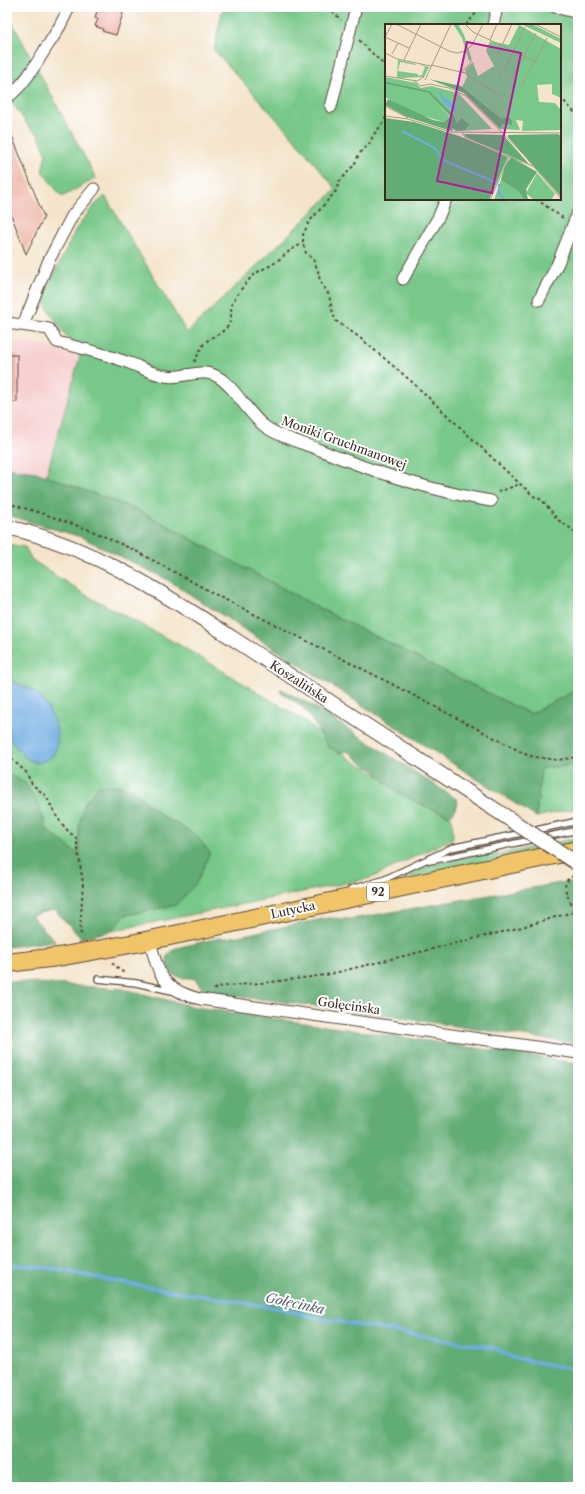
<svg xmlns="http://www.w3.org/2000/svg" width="585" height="1494" viewBox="0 0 585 1494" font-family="'Libre Caslon Text',serif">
<rect width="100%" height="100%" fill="#fff"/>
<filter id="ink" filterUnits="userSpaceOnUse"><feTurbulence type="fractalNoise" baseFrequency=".025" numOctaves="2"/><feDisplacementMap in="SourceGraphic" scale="8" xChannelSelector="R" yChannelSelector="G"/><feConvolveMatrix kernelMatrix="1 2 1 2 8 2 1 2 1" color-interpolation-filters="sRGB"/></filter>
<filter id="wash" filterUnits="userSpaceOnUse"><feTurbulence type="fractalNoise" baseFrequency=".012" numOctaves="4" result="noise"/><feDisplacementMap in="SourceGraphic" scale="16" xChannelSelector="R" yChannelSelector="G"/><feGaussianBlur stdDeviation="0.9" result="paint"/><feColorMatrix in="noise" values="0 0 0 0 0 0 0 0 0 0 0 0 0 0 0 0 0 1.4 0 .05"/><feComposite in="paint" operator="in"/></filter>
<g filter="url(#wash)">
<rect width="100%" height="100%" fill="#f4e4cb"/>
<polygon fill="#f7d0d0" points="7,341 37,344 80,356 46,476 36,472 7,467"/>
<g fill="#78c889" stroke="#5a7954" fill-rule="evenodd">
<path d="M223 7H578V689L530 714 317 607 138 510 46 476 80 356 48 309 42 299 76 229 93 207 105 196 187 333 336 189 290 134 214 50ZM386 25H560V199H386Z"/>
<polygon points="7,13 96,178 62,197 42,171 46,153 38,134 29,127 7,95"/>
<polygon points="7,544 25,547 32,560 84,594 183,647 302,719 350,759 452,818 453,838 371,878 111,931 125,915 176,905 179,825 164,818 133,791 79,826 79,855 47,830 39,805 25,783 7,774"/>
<polygon points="578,765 578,808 536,817 541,768"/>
<path d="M578 838V843L403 879V878C424 862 468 858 495 852L496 855Z"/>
</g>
<g fill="#62ac75" stroke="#4e6b4a">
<polygon points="7,468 36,472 138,510 317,607 530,714 578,689 578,765 541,768 536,817 166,579 81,537 7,515"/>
<polygon points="281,689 313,706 458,800 454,812 450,816 429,808 399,793 386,783 374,770 365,766 351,753 346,751 339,753 328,747 314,723 302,706 280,692"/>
<polygon points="7,774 25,783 39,805 47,830 79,855 79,826 84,804 98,786 118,785 133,791 164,818 179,825 196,835 210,853 197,882 176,905 125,915 111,931 81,938 55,910 31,915 55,941 7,947"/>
<path d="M566 882 576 883 575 895 578 903V1044L333 1008 211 993 202 988 195 979C188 977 182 979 176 976 171 974 166 963 167 957 168 953 173 950 176 948L219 938H228L328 918 351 919Z"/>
<polygon points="7,981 123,989 195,1007 578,1063 578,1487 7,1487"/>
</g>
<path fill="#70ade2" stroke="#566c80" d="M7 680C20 684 33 688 42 699 53 712 64 741 52 756 49 760 42 761 38 763L27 759 7 735Z"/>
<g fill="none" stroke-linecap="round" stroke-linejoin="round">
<polyline stroke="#70ade2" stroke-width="3.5" points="7,1261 10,1264 49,1268 123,1283 282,1309 317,1318 494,1348 514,1358 578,1370"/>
</g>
<g id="blocks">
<g fill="#eeb1a4">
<polygon points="98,7 125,7 116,35 102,31 103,29 95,26 98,19 95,18"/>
<polygon points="7,123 44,217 26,254 7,204"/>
<rect x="7" y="355" width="10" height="47"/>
</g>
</g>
</g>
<g filter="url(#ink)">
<use href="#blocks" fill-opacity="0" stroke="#574638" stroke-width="1"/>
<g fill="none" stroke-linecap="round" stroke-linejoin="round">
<defs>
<g id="service">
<polyline points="430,861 578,830"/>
<polyline points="351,889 383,880 451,848 578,821"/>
<polyline points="98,979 136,983 172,991"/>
</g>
<g id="minor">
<polyline points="555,7 578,13"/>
<polyline points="493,25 497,7"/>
<path d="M7 98C24 85 35 66 46 48 55 35 63 22 69 7"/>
<polyline points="331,107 356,7"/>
<polyline points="403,279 439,216 446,199"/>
<polyline points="539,300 558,263 578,212"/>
<path d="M7 323 49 329 57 342C82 348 108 355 132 364 142 368 151 373 161 375 180 381 197 368 214 375 234 383 248 416 267 428 281 437 299 442 315 448 371 471 431 491 491 501"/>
<polyline points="23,325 49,260 72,216 94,189"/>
<path d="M150 940C158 975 163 990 200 999L578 1053"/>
</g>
<path id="tertiary" d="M7 527C104 549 184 607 266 660 340 709 414 757 488 805"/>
<polyline id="primary" points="7,963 58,957 136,943 578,850"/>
</defs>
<use href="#service" stroke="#574638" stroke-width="8"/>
<use href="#minor" stroke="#574638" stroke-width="13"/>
<use href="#tertiary" stroke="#574638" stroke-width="16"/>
<use href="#primary" stroke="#574638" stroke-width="20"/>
<g stroke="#574638" stroke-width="2" stroke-dasharray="3 3" stroke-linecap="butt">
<polyline points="328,7 341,20"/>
<polyline points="466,25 481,7"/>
<polyline points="359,40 386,67"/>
<polyline points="560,97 578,116"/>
<polyline points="386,117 381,126 374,134 369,144 359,154 354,165 339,182 336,191 309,222 303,235 303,244 306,253 313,259 318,271 320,281 329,295 333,314 336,321 359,337 411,381 520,484 535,497 542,500 558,520 570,528 578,536"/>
<polyline points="536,199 563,218"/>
<path d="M194 362C198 356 200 348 205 343 212 335 225 334 230 322 232 316 230 310 232 304 237 294 246 282 254 275 259 270 267 268 273 264 283 257 291 248 303 244"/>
<polyline points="498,492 520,484"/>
<polyline points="7,503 41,513 90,530 134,550 220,597 390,683 529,756 557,760 578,757"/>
<polyline points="7,755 26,772 32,784 46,796 57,817 66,829 76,838 83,883 80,932 84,937"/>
<path d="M574 876C554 883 574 905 578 916"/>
<polyline points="112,963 124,973"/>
<polyline points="214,990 217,987 271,982 326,975 522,927 576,911"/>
</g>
<use href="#service" stroke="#fff" stroke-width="5.5"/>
<use href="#minor" stroke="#fff" stroke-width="11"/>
<use href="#tertiary" stroke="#fff" stroke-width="14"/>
<use href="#primary" stroke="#f0c469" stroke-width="18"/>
<defs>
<polyline id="tertiary-bridge" points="488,805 578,864"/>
</defs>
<use href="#tertiary-bridge" stroke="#574638" stroke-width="16" stroke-linecap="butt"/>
<use href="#tertiary-bridge" stroke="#fff" stroke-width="14"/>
</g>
</g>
<g text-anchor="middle" stroke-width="4" stroke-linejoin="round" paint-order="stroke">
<rect fill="#fff" stroke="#766a62" stroke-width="1" x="367" y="883" width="22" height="18" rx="3"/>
<g font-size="11" font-weight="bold" fill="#3b2a1e">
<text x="378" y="896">92</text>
</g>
<g font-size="12" fill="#3b2a1e" stroke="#fff">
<text transform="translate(344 443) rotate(20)" y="4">Moniki Gruchmanowej</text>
<text transform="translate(299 682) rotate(33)" y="4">Koszalińska</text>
<text transform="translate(293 910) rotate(-12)" y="4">Lutycka</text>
<text transform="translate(349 1006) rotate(8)" y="4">Golęcińska</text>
</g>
<g font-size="13" font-style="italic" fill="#505e6c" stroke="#fff">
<text transform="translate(295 1303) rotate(12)" y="5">Golęcinka</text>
</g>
</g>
<g transform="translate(385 24)">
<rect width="176" height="176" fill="#f4e4cb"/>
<path d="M68 0H73L79 11 87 36 84 37 77 14ZM136 0H147L176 15V19ZM134 1 176 25V74L167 70V60L152 61 154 78 170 79 176 86 175 106 137 107 138 97 131 96 135 106 115 105 117 95 77 63 82 53 80 46 88 38 93 52 109 42 101 27 105 17 124 21ZM13 36 31 40V41L15 38 13 47 33 50V52L37 51 40 43 34 40 44 43 39 53 12 54ZM0 53 31 59 36 64 46 62 73 69 107 105 74 107 81 97 77 93 72 99 69 91 45 67 0 57ZM0 60 43 69 66 94 59 98 32 90 0 73ZM152 149 170 170 166 176H149L141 169ZM116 156 134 168 139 176H109Z" fill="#78c889"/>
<path d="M44 55 76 62 117 95 123 93 127 96V101L117 100 115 105 79 69ZM0 57 45 67 69 91 72 99 77 93 84 101 80 106 71 107 67 104 68 107 63 106 22 93 0 81 3 75 48 96 59 98 66 93 43 69 0 60ZM0 94 29 98 74 112 123 133 104 176H0ZM79 110 118 111 144 140 82 114ZM173 110 176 112V173L123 113V111ZM126 133 152 148 141 165 143 176H139L134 168 116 156 120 142Z" fill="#62ac75"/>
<path d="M52 67 70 82 72 89 60 80Z" fill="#70ade2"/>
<path fill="none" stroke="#70ade2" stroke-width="2" d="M17 107 50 124 58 136 112 159M114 160V169L120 176"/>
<path fill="none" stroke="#aa9a86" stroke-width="1" d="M11 0 64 27 72 29 81 27 87 21 98 0M80 0 88 8 151 38M150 0 176 13M0 13 7 0M0 13 13 19M105 16 112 0M0 29 12 35 46 42M7 30 13 19 24 24M111 34 127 0M19 36 36 0M46 41 80 49 118 74M77 48 87 37M0 52 32 57 39 53M114 52 121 43 140 3M40 56 66 0M126 56 151 9M29 57 36 62 45 60 64 64 81 72 139 131 176 175M136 63 162 14M0 82 23 94M0 92 23 95 66 108 176 109M77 108 81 115 150 143M105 176 125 131"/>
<path fill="#b5179e" fill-opacity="0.15" stroke="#b5179e" stroke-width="2" d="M82 18 136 29 107 169 52 157Z"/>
<rect width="176" height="176" fill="none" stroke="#3b2a1e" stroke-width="2"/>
</g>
<rect width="585" height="1494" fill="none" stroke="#fff" stroke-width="24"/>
</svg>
